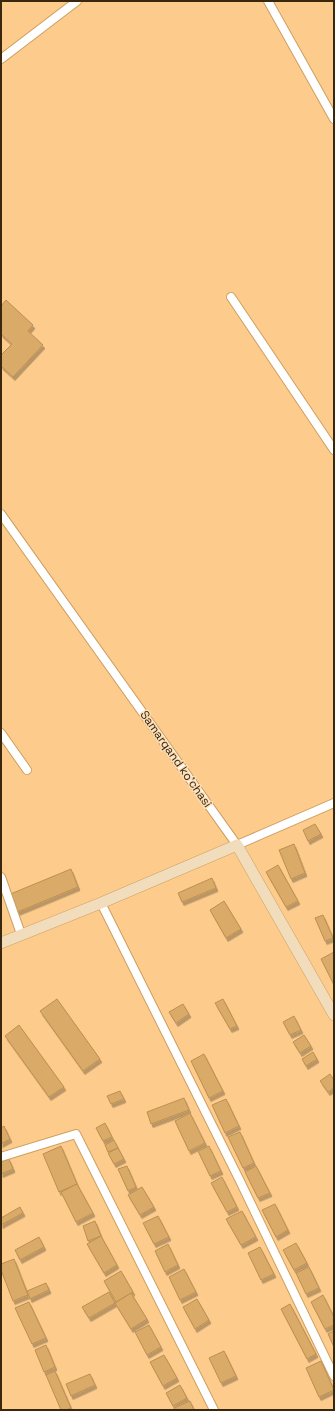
<svg xmlns="http://www.w3.org/2000/svg" width="335" height="1411" viewBox="0 0 335 1411" font-family="'Space Grotesk',sans-serif">
<defs>
<filter id="shadow"><feDropShadow dx="2" dy="3.5" stdDeviation="0" flood-color="#0004"/></filter>
</defs>
<rect width="100%" height="100%" fill="#fdcc8c"/>
<g fill="#daaa69" stroke="#bd8f4f" filter="url(#shadow)">
<polygon points="6,300 33,325 28,331 43,345 13,377 1,366 1,355 12,344 1,334 1,306"/>
<polygon points="315,824 321,834 308,841 303,830"/>
<polygon points="294,844 305,873 291,879 279,850"/>
<polygon points="278,865 298,901 286,907 266,872"/>
<polygon points="71,869 78,887 15,913 8,895"/>
<polygon points="212,878 216,888 182,902 178,893"/>
<polygon points="224,901 241,929 226,938 210,910"/>
<polygon points="323,915 333,938 325,941 315,918"/>
<polygon points="334,952 334,985 321,959"/>
<polygon points="57,999 100,1059 83,1071 40,1011"/>
<polygon points="223,999 237,1026 230,1029 215,1003"/>
<polygon points="183,1004 189,1014 176,1023 169,1012"/>
<polygon points="294,1016 301,1030 290,1035 283,1022"/>
<polygon points="19,1025 64,1087 49,1097 5,1036"/>
<polygon points="304,1035 311,1046 300,1053 293,1042"/>
<polygon points="313,1052 317,1059 306,1066 302,1059"/>
<polygon points="204,1054 223,1091 209,1098 191,1061"/>
<polygon points="330,1074 334,1080 334,1088 328,1092 320,1081"/>
<polygon points="120,1091 124,1099 111,1104 107,1096"/>
<polygon points="184,1098 189,1110 151,1124 147,1112"/>
<polygon points="226,1099 239,1126 225,1133 212,1105"/>
<polygon points="190,1113 205,1143 189,1151 175,1121"/>
<polygon points="105,1123 112,1137 103,1141 96,1128"/>
<polygon points="4,1126 10,1139 1,1144 1,1128"/>
<polygon points="240,1132 254,1163 243,1168 228,1137"/>
<polygon points="114,1140 118,1148 108,1152 105,1145"/>
<polygon points="61,1146 77,1184 59,1192 43,1154"/>
<polygon points="209,1146 221,1171 210,1176 198,1151"/>
<polygon points="118,1148 124,1159 114,1164 108,1153"/>
<polygon points="9,1159 13,1169 1,1174 1,1162"/>
<polygon points="127,1166 136,1187 128,1191 118,1169"/>
<polygon points="256,1166 270,1193 258,1198 245,1172"/>
<polygon points="222,1177 237,1207 227,1212 211,1183"/>
<polygon points="77,1184 93,1213 76,1222 61,1192"/>
<polygon points="142,1187 154,1207 140,1215 128,1195"/>
<polygon points="275,1204 288,1230 276,1237 262,1210"/>
<polygon points="20,1207 23,1213 1,1225 1,1218"/>
<polygon points="242,1211 256,1237 241,1245 226,1219"/>
<polygon points="158,1216 169,1237 154,1244 143,1223"/>
<polygon points="95,1221 101,1236 88,1241 83,1226"/>
<polygon points="101,1236 117,1265 104,1273 87,1244"/>
<polygon points="39,1237 44,1247 20,1260 15,1250"/>
<polygon points="296,1243 307,1263 294,1270 283,1250"/>
<polygon points="168,1244 178,1265 165,1272 155,1251"/>
<polygon points="260,1247 274,1274 261,1280 248,1253"/>
<polygon points="14,1259 28,1295 13,1301 1,1270 1,1264"/>
<polygon points="309,1267 319,1288 306,1294 296,1273"/>
<polygon points="184,1269 196,1292 180,1300 169,1277"/>
<polygon points="121,1271 133,1292 116,1302 104,1281"/>
<polygon points="46,1283 49,1290 30,1299 27,1291"/>
<polygon points="109,1292 115,1303 89,1318 82,1307"/>
<polygon points="131,1293 147,1319 131,1329 115,1303"/>
<polygon points="323,1295 334,1317 334,1325 325,1329 311,1302"/>
<polygon points="197,1299 209,1320 195,1329 183,1307"/>
<polygon points="29,1302 46,1338 32,1344 15,1308"/>
<polygon points="290,1304 316,1354 307,1359 281,1309"/>
<polygon points="149,1325 161,1347 147,1355 135,1332"/>
<polygon points="334,1331 334,1347 328,1334"/>
<polygon points="46,1345 55,1367 44,1372 35,1350"/>
<polygon points="224,1351 236,1376 221,1383 209,1358"/>
<polygon points="164,1355 177,1378 163,1386 150,1362"/>
<polygon points="321,1361 334,1390 319,1397 306,1368"/>
<polygon points="55,1371 71,1408 66,1410 61,1410 46,1375"/>
<polygon points="90,1374 95,1385 71,1396 66,1384"/>
<polygon points="180,1385 187,1398 173,1406 166,1393"/>
<polygon points="190,1401 194,1410 175,1410 174,1408"/>
</g>
<g fill="none" stroke-linecap="round" stroke-linejoin="round">
<defs>
<g id="street">
<polyline points="268,1 334,119"/>
<polyline points="1,59 77,1"/>
<polyline points="231,297 334,450"/>
<polyline points="1,514 237,845 334,803"/>
<polyline points="1,733 27,770"/>
<polyline points="1,877 21,934"/>
<polyline points="101,903 240,1181 334,1376"/>
<polyline points="1,1157 76,1134 214,1410"/>
</g>
<polyline id="secondary" points="1,943 101,903 237,845 334,1015"/>
</defs>
<use href="#street" stroke="#ce9f60" stroke-width="10"/>
<use href="#secondary" stroke="#ce9f60" stroke-width="12"/>
<use href="#street" stroke="#fff" stroke-width="8"/>
<use href="#secondary" stroke="#f1ddbb" stroke-width="11"/>
</g>
<g text-anchor="middle" stroke-width="3" stroke-linejoin="round" paint-order="stroke">
<g font-size="12" fill="#3a270c" stroke="#fbdeb8">
<text transform="translate(176 759) rotate(55)" y="4">Samarqand ko'chasi</text>
</g>
</g>
<rect width="335" height="1411" fill="none" stroke="#3a270c" stroke-width="4"/>
</svg>
